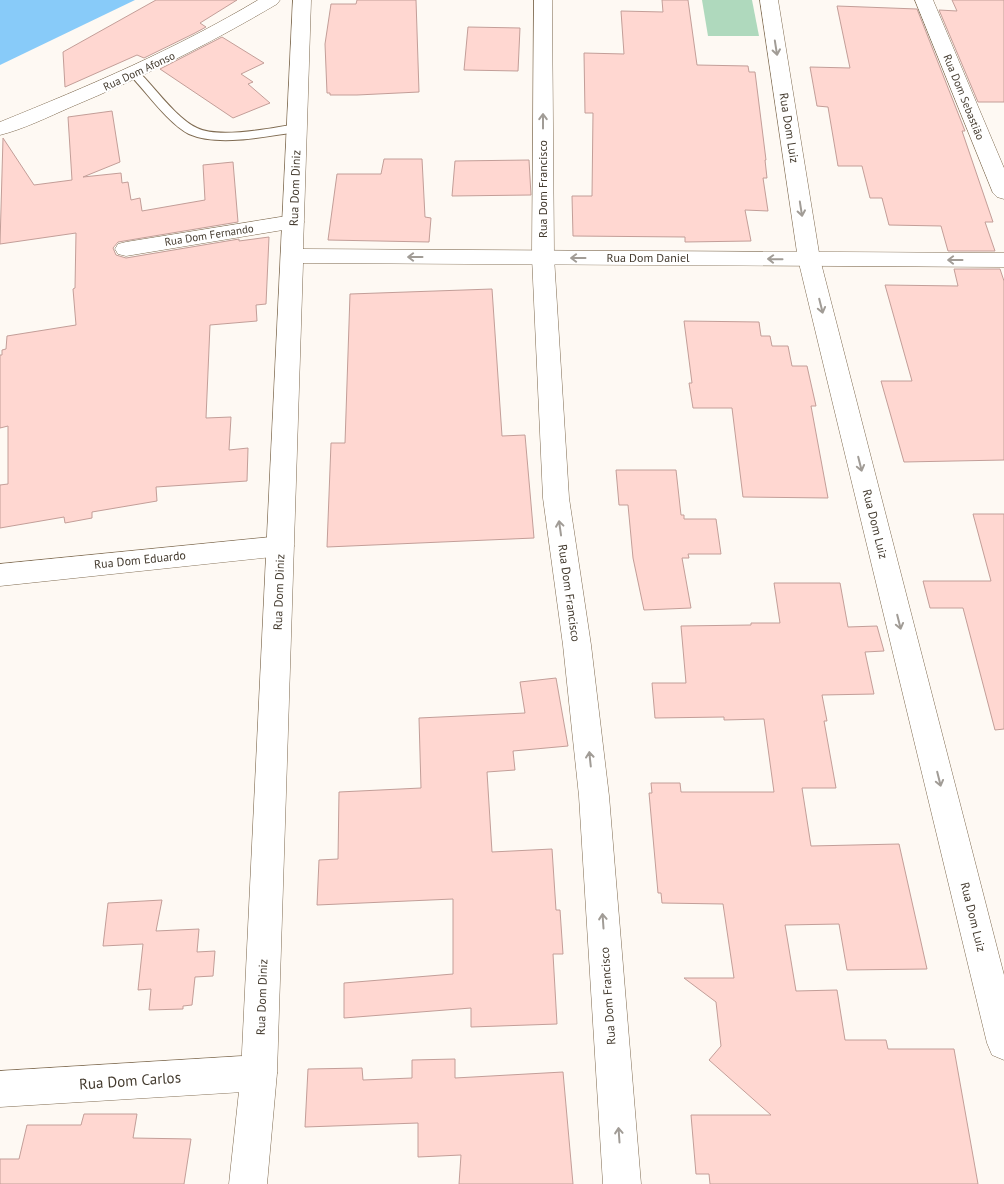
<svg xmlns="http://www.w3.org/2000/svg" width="1004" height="1184" viewBox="0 0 1004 1184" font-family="'PT Sans',sans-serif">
<rect width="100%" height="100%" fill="#fef9f3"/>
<polygon fill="#afd9bd" points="702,0 752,0 759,36 708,36"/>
<polygon fill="#88cbf9" points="0,0 135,0 0,65"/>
<g fill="#ffd7d1" stroke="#c39e98">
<polygon points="156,0 237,0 200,23 206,27 195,33 144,58 137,55 65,87 63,52"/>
<polygon points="357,0 416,0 419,92 357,95 330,95 330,93 327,93 325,44 331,4 356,4"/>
<polygon points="662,0 688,0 697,65 748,66 749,72 755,72 766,160 765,160 767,178 763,178 768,211 745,210 751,241 685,242 685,237 573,236 572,196 592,196 593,113 585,113 584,53 624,54 621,11 663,12"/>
<polygon points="952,0 1004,0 1004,102 978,102 939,10 957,11"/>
<polygon points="837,6 917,9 965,131 962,131 993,222 985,222 995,251 948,251 941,226 889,225 882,198 870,198 862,166 838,166 828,107 817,106 810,67 850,68"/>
<polygon points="468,27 520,28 518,71 464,70"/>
<polygon points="222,37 264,63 241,74 253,82 248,84 270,103 233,118 160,69"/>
<polygon points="112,111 120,162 83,177 121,173 122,183 128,182 131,200 140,198 142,211 205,200 203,165 233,162 238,222 118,242 113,248 116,255 126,258 239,239 239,241 269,237 266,304 256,305 257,321 210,325 206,418 231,417 229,450 248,448 247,481 156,487 157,501 92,512 92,518 65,523 64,517 0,528 0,485 8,484 8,426 0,428 0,355 2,355 2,350 6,349 7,336 76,325 73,289 75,288 76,233 0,244 3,138 34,185 72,180 68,117"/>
<polygon points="384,159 422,159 425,217 431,218 429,242 328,240 337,174 381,174"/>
<polygon points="529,160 531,195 452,196 455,161"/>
<polygon points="954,269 1000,269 1004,281 1004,460 904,462 881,381 912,381 885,285 958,286"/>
<polygon points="492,289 502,436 525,435 534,538 327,547 331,443 345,443 350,294"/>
<polygon points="684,321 759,322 761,336 770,336 772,346 788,346 792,366 807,366 816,406 811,406 828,498 743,497 732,408 693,408 689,383 692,383"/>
<polygon points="616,470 676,470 681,515 684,515 684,519 716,519 721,554 688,554 689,558 682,558 691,608 644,610 633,558 628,505 619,505"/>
<polygon points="973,514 1004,514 1004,729 995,730 963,608 930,608 923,581 991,581"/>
<polygon points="774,583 840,583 848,627 877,626 884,651 865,652 874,694 822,695 827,721 824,721 836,788 802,788 811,846 899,844 927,969 847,970 839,924 785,925 796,991 837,990 845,1040 886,1040 888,1049 954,1049 978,1184 710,1184 709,1174 696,1174 691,1115 771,1115 709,1060 721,1046 716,1002 684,978 734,978 723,904 662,903 661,893 658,893 649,793 652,793 651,783 680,783 681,792 774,792 764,719 724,720 724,717 655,718 652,683 686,683 681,626 751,625 751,623 780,623"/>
<polygon points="556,678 568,746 513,751 515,770 487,772 492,852 552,849 556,910 560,910 563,954 553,954 557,1024 471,1027 471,1008 344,1018 344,983 453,974 453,899 317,905 319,860 338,859 339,792 421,788 419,718 525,713 520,682"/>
<polygon points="162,900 156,931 199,929 197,952 215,951 213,976 195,977 192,1005 183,1006 183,1009 149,1010 151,989 138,990 143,944 103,946 108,903"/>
<polygon points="455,1059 455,1078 563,1072 573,1184 459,1184 461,1155 418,1157 418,1123 305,1127 308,1069 362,1068 363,1080 412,1078 412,1060"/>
<polygon points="84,1114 137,1114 133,1138 191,1139 184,1184 0,1184 0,1159 19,1159 27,1125 81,1125"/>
</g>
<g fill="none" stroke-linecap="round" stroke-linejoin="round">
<defs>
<path id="lane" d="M135 71 139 72C155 88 176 118 197 128 219 139 272 128 297 124L303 128 297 132C266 136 219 147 189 134 169 124 147 93 131 76L129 74Z"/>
<g id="street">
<polygon points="534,0 552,0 554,257 569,498 591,645 609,796 641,1184 603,1184 579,796 563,645 543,498 532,257"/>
<polygon points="760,0 778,0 820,259 1004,975 1004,1060 992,1055 987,1043 798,259"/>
<polygon points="915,0 933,0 1004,168 1004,199 997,197 993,193"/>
<polygon points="293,215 301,217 304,222 301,227 126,256 118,254 115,249 118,244 126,242"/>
<polygon points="281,536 290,539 294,546 290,553 281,556 0,586 0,564"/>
<polygon points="259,1055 271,1061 277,1073 271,1085 259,1091 0,1107 0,1071"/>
</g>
<g id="secondary">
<path d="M258 0H280L277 4C211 43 143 77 71 107 48 117 24 129 0 135V122C89 86 176 49 258 0Z"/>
<polygon points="293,0 311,0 303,249 1004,253 1004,267 303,263 277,1073 267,1184 229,1184 241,1073"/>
</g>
</defs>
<use href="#lane" stroke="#7f6b51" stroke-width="2"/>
<use href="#street" stroke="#7f6b51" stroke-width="1"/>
<use href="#secondary" stroke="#7f6b51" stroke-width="1"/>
<use href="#lane" fill="#fff" fill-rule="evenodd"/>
<use href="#street" fill="#fff" fill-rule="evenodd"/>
<use href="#secondary" fill="#fff" fill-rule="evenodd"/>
</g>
<defs><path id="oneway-shaft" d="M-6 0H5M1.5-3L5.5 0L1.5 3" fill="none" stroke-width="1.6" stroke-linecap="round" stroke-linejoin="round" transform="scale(1.25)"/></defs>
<g stroke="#a19c96">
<use href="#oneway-shaft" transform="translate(776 48) rotate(81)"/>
<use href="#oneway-shaft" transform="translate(543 121) rotate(-90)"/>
<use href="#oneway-shaft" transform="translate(801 209) rotate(81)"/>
<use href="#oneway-shaft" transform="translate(415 257) rotate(-180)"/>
<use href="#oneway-shaft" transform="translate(578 258) rotate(-180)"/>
<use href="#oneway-shaft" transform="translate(775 259) rotate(-179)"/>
<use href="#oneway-shaft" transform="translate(955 260) rotate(-180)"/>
<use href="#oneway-shaft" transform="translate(821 306) rotate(76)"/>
<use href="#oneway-shaft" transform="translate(860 464) rotate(76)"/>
<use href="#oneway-shaft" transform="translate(560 528) rotate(-98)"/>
<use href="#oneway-shaft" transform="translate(899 622) rotate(76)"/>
<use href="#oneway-shaft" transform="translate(590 759) rotate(-96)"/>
<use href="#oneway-shaft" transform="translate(939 779) rotate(76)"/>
<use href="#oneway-shaft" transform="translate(603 921) rotate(-94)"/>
<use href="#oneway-shaft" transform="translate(619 1135) rotate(-94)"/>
</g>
<g text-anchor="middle" stroke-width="4" stroke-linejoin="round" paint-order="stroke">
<g font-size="11" fill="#433a2e" stroke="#fff">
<text transform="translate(139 71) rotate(-25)" y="4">Rua Dom Afonso</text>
<text transform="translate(964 97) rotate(68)" y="4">Rua Dom Sebastião</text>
<text transform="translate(209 235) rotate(-9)" y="4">Rua Dom Fernando</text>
</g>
<g font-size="12" fill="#433a2e" stroke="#fff">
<text transform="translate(789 128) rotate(81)" y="4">Rua Dom Luiz</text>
<text transform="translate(295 188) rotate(-88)" y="4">Rua Dom Diniz</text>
<text transform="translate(543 189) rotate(-90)" y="4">Rua Dom Francisco</text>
<text x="648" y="262">Rua Dom Daniel</text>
<text transform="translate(875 524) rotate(76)" y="4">Rua Dom Luiz</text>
<text transform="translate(140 560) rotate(-6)" y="4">Rua Dom Eduardo</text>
<text transform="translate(279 592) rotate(-88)" y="4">Rua Dom Diniz</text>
<text transform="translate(569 593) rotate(82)" y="4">Rua Dom Francisco</text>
<text transform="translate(973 917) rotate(76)" y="4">Rua Dom Luiz</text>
<text transform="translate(608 996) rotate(-94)" y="4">Rua Dom Francisco</text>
<text transform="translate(262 997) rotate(-88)" y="4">Rua Dom Diniz</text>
</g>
<g font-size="15" fill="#433a2e" stroke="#fff">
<text transform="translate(130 1081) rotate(-4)" y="5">Rua Dom Carlos</text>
</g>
</g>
</svg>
